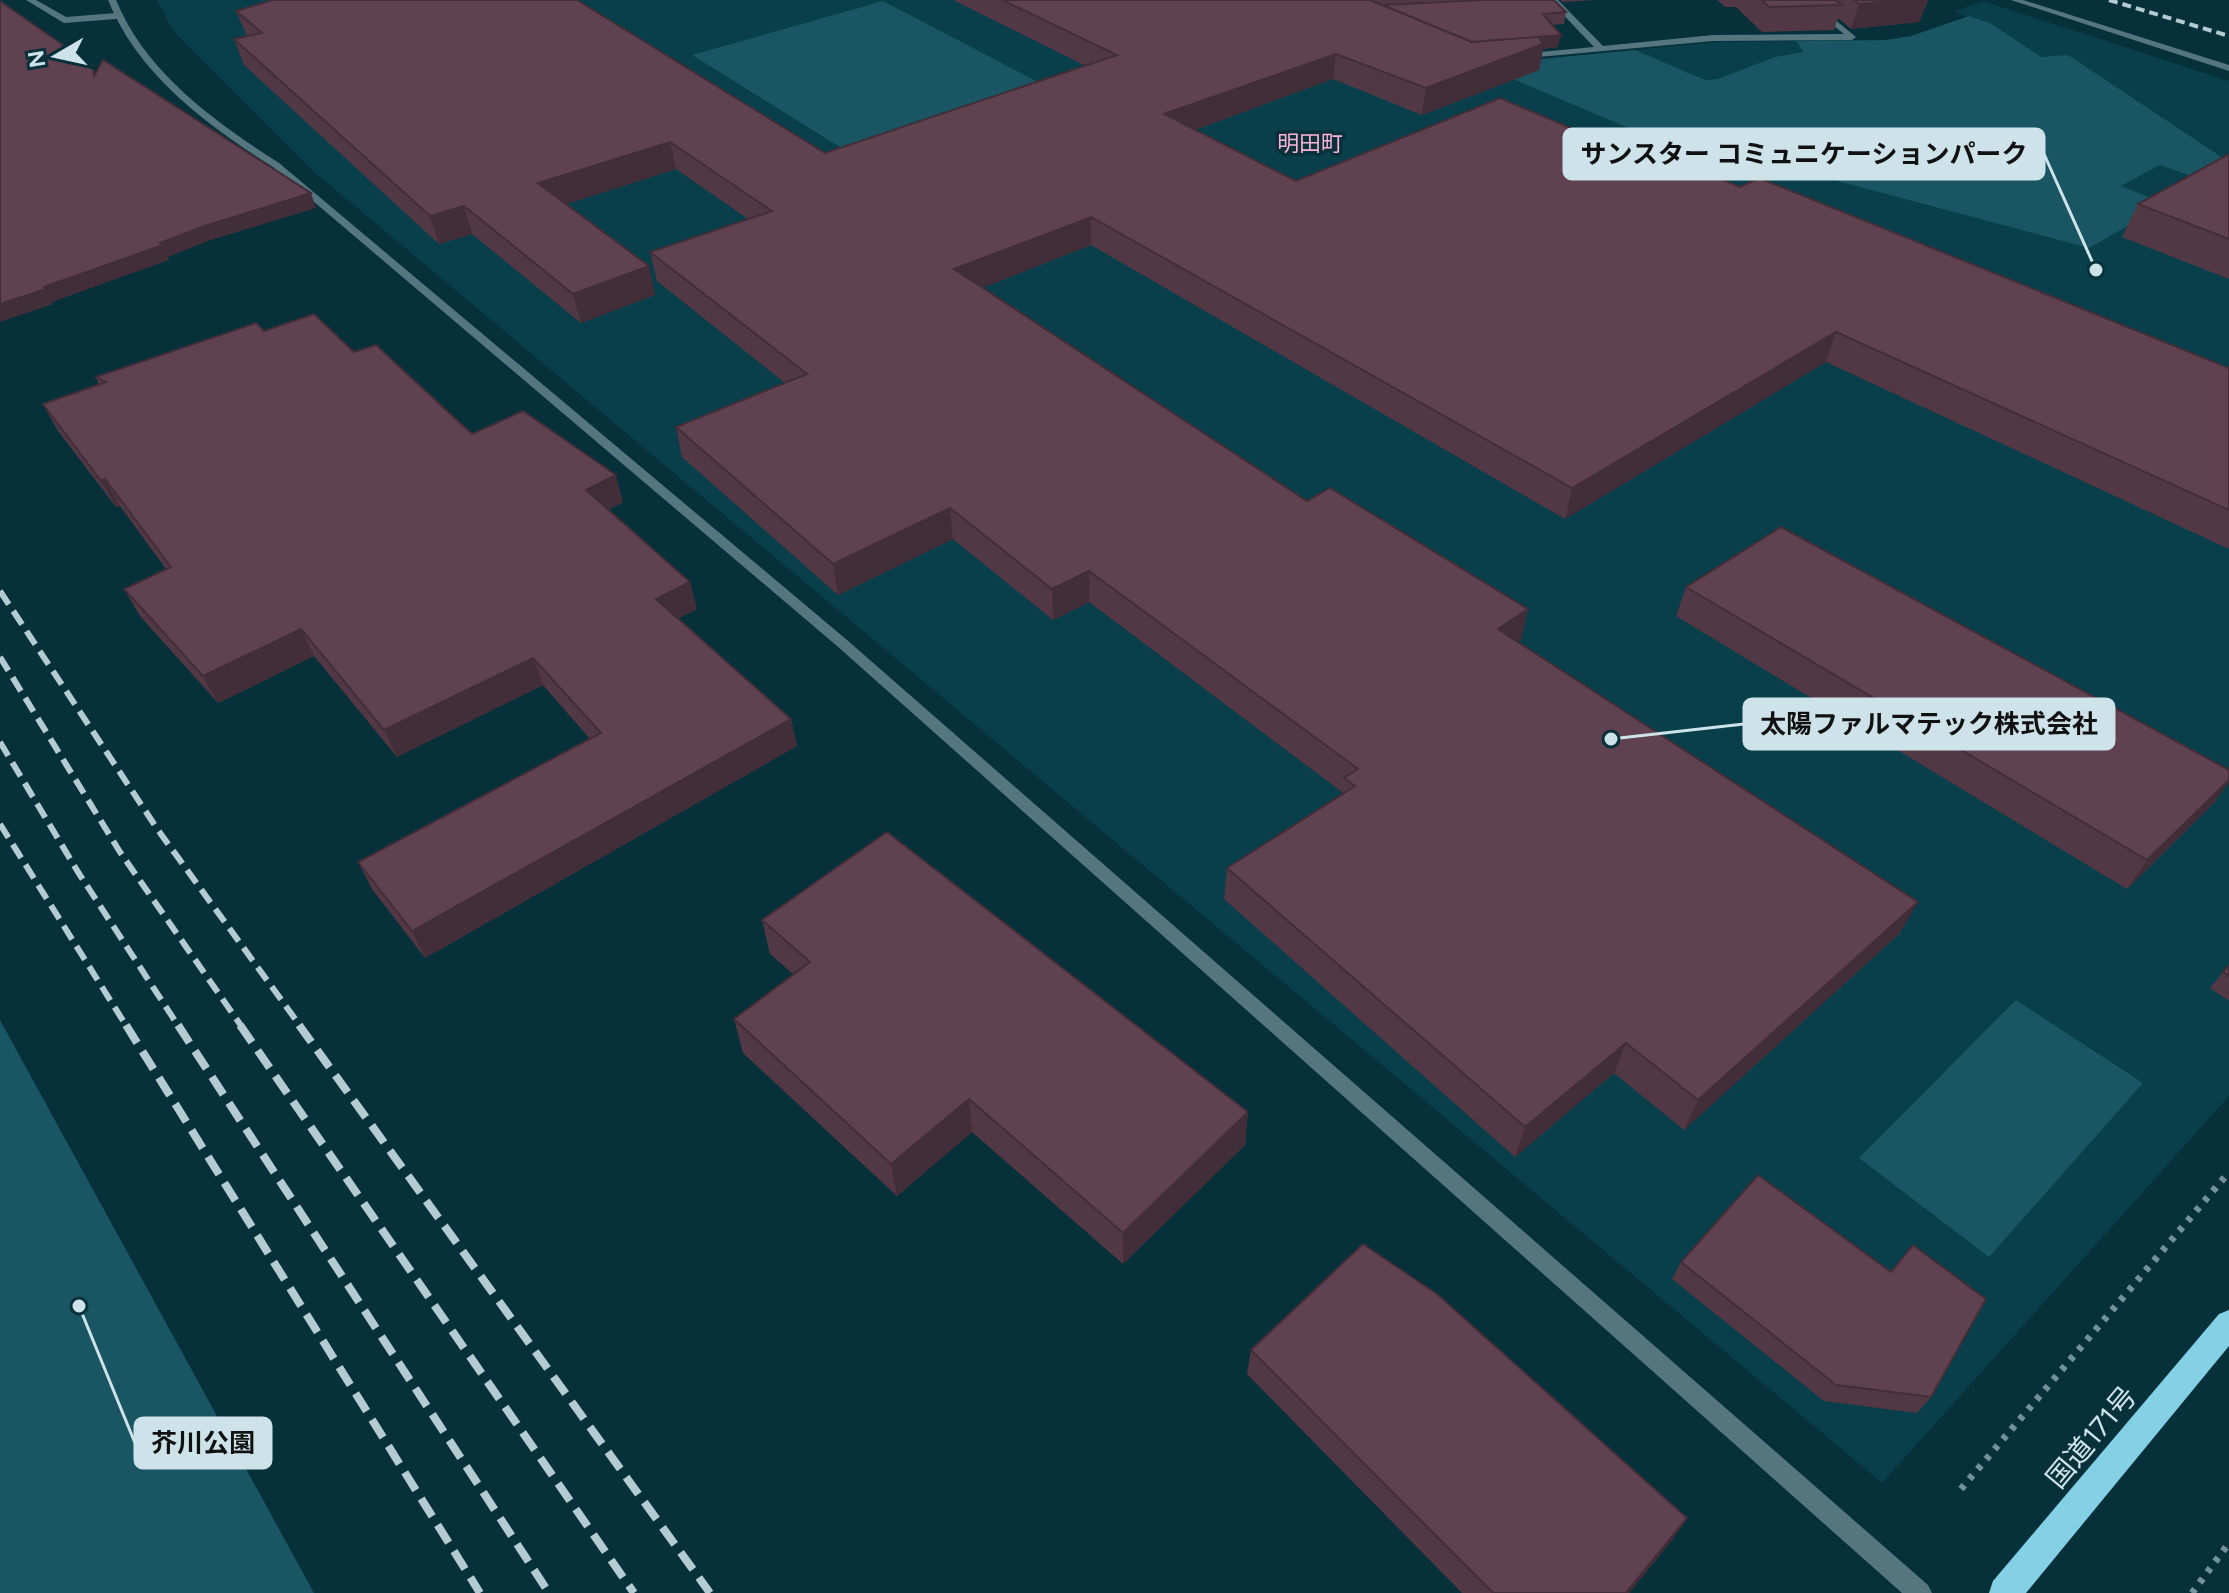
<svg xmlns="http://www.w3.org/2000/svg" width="2229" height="1593" viewBox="0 0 2229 1593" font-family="Figtree,'Noto Sans JP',sans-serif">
<rect width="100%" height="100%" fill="#06313b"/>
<polygon fill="#083f4b" points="157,0 1313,0 1468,66 1718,42 1887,40 1911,36 1967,17 1955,11 1983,1 2229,81 2229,1096 1882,1483 313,171 182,40 171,27"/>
<g fill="#195563">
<polygon points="883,1 1042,84 843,149 692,55"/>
<polygon points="1969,16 1990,23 2041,57 2068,55 2229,162 2206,181 2160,165 2121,186 2166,204 2089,248 1717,149 1697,157 1480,65 1635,50 1705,80 1718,79 1775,57 1803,52 1797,41 1887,40 1911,36"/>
<polygon points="2016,1000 2143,1083 1989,1257 1859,1158"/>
<polygon points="0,1020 314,1593 0,1593"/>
</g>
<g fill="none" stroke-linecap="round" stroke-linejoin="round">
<g stroke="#729199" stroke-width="7" stroke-dasharray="5 8" stroke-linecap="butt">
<polyline points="1961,1489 2229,1172"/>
<polyline points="2192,1593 2229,1543"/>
</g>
<g fill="#56767f" fill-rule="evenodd">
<polygon points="26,0 36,0 66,17 116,13 120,16 116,19 64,23"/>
<polygon points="1547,0 1558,0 1603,46 1713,35 1844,34 1802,0 1811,0 1856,37 1852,40 1713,41 1517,59 1516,57 1520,54 1594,47 1553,4 1547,4"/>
</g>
<g fill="#56767f" fill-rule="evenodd">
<path d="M108 0H116C146 73 215 122 279 163L847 640 1928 1585 1932 1593H1902L837 646 273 167C207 125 138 75 108 0Z"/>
<polygon points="2011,0 2023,0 2229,65 2229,71"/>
</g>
<polygon fill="#84d0e4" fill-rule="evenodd" points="2229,1310 2229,1346 2026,1593 1989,1593 1993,1581 2219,1314"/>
<polyline stroke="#b3cbd1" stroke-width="4" stroke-dasharray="9 5" stroke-linecap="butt" points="2109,0 2229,36"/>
<g stroke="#b3cbd1" stroke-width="6" stroke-dasharray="16 8" stroke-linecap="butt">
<polyline points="0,591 158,830 301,1027"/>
<polyline points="0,657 120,852 242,1027"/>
<polyline points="0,742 78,872 179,1027"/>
<polyline points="0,824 127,1027"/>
</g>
<g stroke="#b3cbd1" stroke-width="8" stroke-dasharray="21 10" stroke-linecap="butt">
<polyline points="126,1025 480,1593"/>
<polyline points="178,1025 549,1593"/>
<polyline points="240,1025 634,1593"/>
<polyline points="299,1025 710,1593"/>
</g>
</g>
<g fill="#523845">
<polygon points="953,0 1554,0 1566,12 1564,24 1552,25 1558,47 1543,49 1539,70 1422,115 1333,79 1195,130 1296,181 1587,135 1740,187 2229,368 2229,549 1826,362 1565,519 1091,245 982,288 1307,501 1528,609 1521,640 1518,642 1900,933 1684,1130 1614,1073 1515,1157 1224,899 1227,868 1342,794 1342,792 1089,602 1053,620 953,539 838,595 682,457 676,427 785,383 657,281 650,252 748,219 676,169 566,204 655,295 581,323 472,234 439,244 244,65 234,39 247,36 236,11 825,153 1086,66"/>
<polygon points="1561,0 1595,0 1563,2"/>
<polygon points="1717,0 1928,0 1919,22 1851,29 1838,18 1834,30 1762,32 1736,7 1725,7"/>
<polygon points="2229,154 2229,279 2122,237 2138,204"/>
<polygon points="264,331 354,352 472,434 623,502 608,510 697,609 678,618 791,719 797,746 425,958 372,889 358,862 590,739 543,685 397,757 314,656 218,703 140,616 124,589 166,569 120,506 116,507 58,431 43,404 99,385 96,377"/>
<polygon points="1686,587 2214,803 2127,889 1676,616"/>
<polygon points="762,920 1248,1112 1245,1145 1123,1264 972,1132 897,1196 743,1053 734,1019 793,974 770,954"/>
<polygon points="2229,965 2229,1001 2210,988"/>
<polygon points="1681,1262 1931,1397 1917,1413 1824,1401 1672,1279"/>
<polygon points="1251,1350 1687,1518 1672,1540 1629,1593 1462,1593 1247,1374"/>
</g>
<g fill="#422e38">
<polygon points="1900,0 1927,0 1919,22 1851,29 1859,4"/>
<polygon points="1561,35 1558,47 1543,49 1539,70 1422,115 1426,88 1472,44"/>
<polygon points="1336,54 1333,79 1164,141 1164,114"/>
<polygon points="670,142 676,169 545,211 538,183"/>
<polygon points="311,193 316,208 211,240 168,257 169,260 52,302 53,304 0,322 0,304 205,226"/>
<polygon points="464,206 472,234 439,244 430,216"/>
<polygon points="1091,217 1091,245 956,298 954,269"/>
<polygon points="649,266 655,295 581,323 573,294"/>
<polygon points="1836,332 1826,362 1565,519 1572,488"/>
<polygon points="616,475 623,502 593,517 586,490"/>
<polygon points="105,479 120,506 116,507 101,481"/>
<polygon points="950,508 953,539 838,595 833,564"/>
<polygon points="1089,571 1089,602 1053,620 1052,589"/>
<polygon points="690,582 697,609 663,626 656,599"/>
<polygon points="1528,609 1521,640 1491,660 1498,629"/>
<polygon points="301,629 314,656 218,703 203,676"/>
<polygon points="533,658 543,685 397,757 384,730"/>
<polygon points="791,719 797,746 425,958 412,931"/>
<polygon points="2229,780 2229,782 2214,803 2127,889 2147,860"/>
<polygon points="1918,902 1900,933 1684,1130 1698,1100"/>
<polygon points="1626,1043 1614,1073 1515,1157 1525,1127"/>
<polygon points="969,1099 972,1132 897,1196 891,1164"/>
<polygon points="1248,1112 1245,1145 1123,1264 1123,1233"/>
<polygon points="1687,1518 1672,1540 1629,1593 1626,1593"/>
</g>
<g fill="#5f4150" stroke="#422e38" stroke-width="2">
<polygon points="273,0 577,0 825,153 1117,55 1002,0 1370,0 1472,42 1538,36 1543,44 1426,88 1336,54 1164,114 1296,181 1500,98 1587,135 1599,129 1740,187 1759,178 2229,368 2229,510 1836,332 1572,488 1091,217 954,269 1307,501 1330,488 1528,609 1498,629 1918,902 1698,1100 1626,1043 1525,1127 1227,868 1355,786 1344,778 1358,769 1089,571 1052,589 950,508 833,564 676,427 807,374 650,252 772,211 670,142 538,183 649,266 573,294 464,206 430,216 234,39 262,33 236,11"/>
<polygon points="1484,0 1554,0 1566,12 1543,14 1561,35 1472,42 1383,5"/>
<polygon points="1762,0 1835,0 1842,5 1769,7"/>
<polygon points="1854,0 1900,0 1859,4"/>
<polygon points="0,1 93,66 94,76 103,60 311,193 205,226 160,243 163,245 44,287 46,289 0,304"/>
<polygon points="2229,154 2229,239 2138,204"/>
<polygon points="314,314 354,352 376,345 472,434 523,411 616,475 586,490 690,582 656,599 791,719 412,931 358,862 601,733 533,658 384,730 301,629 203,676 124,589 171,567 105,479 101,481 43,404 106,382 96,377 256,323 264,331"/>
<polygon points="1781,527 2229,770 2229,780 2147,860 1686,587"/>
<polygon points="887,832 1248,1112 1123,1233 969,1099 891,1164 734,1019 810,962 762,920"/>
<polygon points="2229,965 2229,976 2223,972"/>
<polygon points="1758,1175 1891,1272 1913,1245 1986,1299 1931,1397 1836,1385 1681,1262"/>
<polygon points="1363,1244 1437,1294 1687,1518 1626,1593 1493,1593 1251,1350"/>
</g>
<g text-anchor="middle" stroke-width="7" stroke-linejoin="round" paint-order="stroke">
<g font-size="22" fill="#feb2d8" stroke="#06313b">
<text x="1310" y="151">明田町</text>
</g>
<g font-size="28" fill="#cee3e9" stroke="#06313b">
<text transform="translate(2091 1437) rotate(-50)" y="10">国道171号</text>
</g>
</g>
<path fill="none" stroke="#cee3e9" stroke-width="3" d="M2096 270L2044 154M1611 739L1744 724M79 1306L135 1443"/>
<g fill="#cee3e9" stroke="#06313b" stroke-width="3">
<circle cx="2096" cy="270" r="8"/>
<circle cx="1611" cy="739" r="8"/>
<circle cx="79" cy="1306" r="8"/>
</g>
<g fill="#cee3e9" stroke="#cee3e9" stroke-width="3">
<rect x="1564" y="129" width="480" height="50" rx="8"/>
<rect x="1744" y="699" width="370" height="50" rx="8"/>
<rect x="135" y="1418" width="136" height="50" rx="8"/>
</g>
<g font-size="26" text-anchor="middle" font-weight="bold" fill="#111">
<text x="1804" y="163">サンスター コミュニケーションパーク</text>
<text x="1929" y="733">太陽ファルマテック株式会社</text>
<text x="203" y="1452">芥川公園</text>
</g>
<g transform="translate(56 56) rotate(261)" stroke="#06313b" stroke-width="6" paint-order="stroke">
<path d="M0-6L14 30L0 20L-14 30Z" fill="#cee3e9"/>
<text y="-12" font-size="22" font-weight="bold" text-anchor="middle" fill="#cee3e9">N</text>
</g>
</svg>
